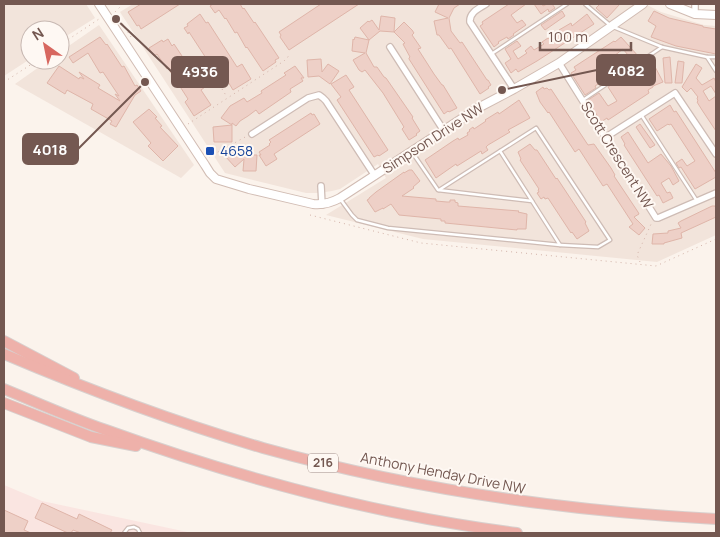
<svg xmlns="http://www.w3.org/2000/svg" width="720" height="537" viewBox="0 0 720 537" font-family="Manrope,sans-serif">
<rect width="100%" height="100%" fill="#fbf3ec"/>
<g fill="#f2e4db">
<polygon points="4,4 86,4 95,18 60,40 60,30 30,30 30,59 4,76"/>
<polygon points="133,4 645,4 661,12 704,25 716,26 716,235 657,262 423,239 326,215 386,178 378,164 340,189 332,191 318,193 306,193 225,173 120,12"/>
<polygon points="99,25 194,165 181,178 15,84 49,60 60,60 60,52"/>
</g>
<polygon fill="#fae5e1" points="4,485 42,501 192,533 4,533"/>
<g fill="#eed0c7" stroke="#dfb5a9" fill-rule="evenodd">
<polygon points="141,4 180,4 141,29 139,25 137,26 128,12"/>
<polygon points="213,4 240,4 243,9 244,8 254,23 255,22 279,58 275,60 276,62 263,71 247,47 246,48 237,32 235,33 226,18 225,19 219,10 215,13 210,6"/>
<polygon points="321,4 359,4 289,50 280,37 281,35 279,32"/>
<polygon points="439,4 460,4 454,8 449,18 451,31 460,43 462,42 487,80 488,80 491,85 488,87 489,88 480,94 451,48 449,49 439,35 437,35 434,21 448,18 435,12"/>
<polygon points="509,4 526,4 511,15 517,23 522,20 526,25 513,34 514,35 508,39 507,37 498,42 499,43 494,47 480,26 483,24 482,22"/>
<polygon points="534,4 542,4 543,6 547,4 552,4 555,8 549,12 548,9 541,14"/>
<polygon points="600,4 620,4 607,18 596,8"/>
<polygon points="562,11 565,16 545,30 541,25"/>
<polygon points="654,11 669,18 703,26 703,27 716,29 716,54 676,46 651,37 656,26 648,21"/>
<polygon points="200,14 206,23 208,22 237,67 242,64 251,79 233,90 224,75 219,78 189,32 188,34 184,28 188,26 187,24"/>
<polygon points="587,14 594,24 537,61 518,72 516,69 511,73 505,63 511,59 505,49 517,41 521,46 513,51 518,59 527,53 525,51 531,46 534,50 544,44 542,42 548,38 549,39 560,32 559,30 571,23 572,26"/>
<polygon points="381,16 395,18 394,32 404,22 412,30 414,33 412,35 421,48 418,49 434,74 442,85 443,85 457,108 449,112 448,111 444,114 409,59 409,58 410,57 404,46 403,44 405,43 394,32 380,31 369,40 360,28 368,21 369,22 372,20 379,30"/>
<polygon points="100,37 106,45 107,44 122,67 124,66 135,86 137,85 141,91 135,95 116,127 110,124 112,121 91,109 93,104 67,90 65,94 47,83 59,66 79,79 80,77 84,79 79,72 100,85 98,88 120,101 115,94 119,96 103,72 100,73 88,53 73,63 69,57"/>
<polygon points="355,37 369,40 366,53 374,67 377,67 384,77 386,78 413,117 412,118 420,131 416,134 417,135 409,140 402,129 404,127 383,93 365,70 362,72 359,70 353,60 365,53 352,51 353,39 354,40"/>
<path d="M621 37 639 57 633 61 623 49 614 56 622 70 605 82 603 81 595 86 596 88 585 95 571 73 576 70 574 67 614 41 615 42ZM607 59 613 67 604 72 599 64Z"/>
<polygon points="168,39 172,46 174,44 184,59 186,58 205,87 201,90 211,105 194,116 185,102 188,99 168,68 167,69 157,54 154,56 149,48 162,40 163,42"/>
<polygon points="670,57 672,83 665,83 663,58"/>
<polygon points="321,59 322,72 328,64 339,71 330,84 319,76 308,77 307,60"/>
<polygon points="652,61 663,82 653,86 653,87 648,90 649,93 608,120 607,118 601,122 588,100 599,93 608,106 617,101 608,87 634,70 641,80 651,74 646,64"/>
<polygon points="678,61 684,62 682,83 675,83"/>
<polygon points="696,64 702,68 696,78 702,85 714,78 716,82 716,94 711,86 703,91 709,101 716,96 716,131 702,110 697,102 698,101 697,98 698,97 691,88 687,92 682,87"/>
<polygon points="295,66 304,78 301,78 303,81 290,89 291,92 259,114 256,110 248,116 240,121 236,126 232,123 232,125 221,118 230,106 244,98 247,102 262,93 261,91 286,75 284,73"/>
<polygon points="346,75 354,87 349,90 388,150 379,156 378,155 374,157 337,100 341,97 331,84"/>
<polygon points="543,87 544,89 547,88 549,90 551,89 588,145 594,144 611,168 615,175 614,176 638,212 639,214 634,217 645,228 639,235 629,227 633,224 607,184 603,186 579,149 575,152 549,112 548,113 540,102 536,92"/>
<polygon points="519,100 530,118 508,130 510,132 488,145 486,147 488,150 482,154 481,151 457,166 456,164 436,178 425,160 453,141 458,138 459,140 468,135 467,133 470,131 469,130 473,127 474,129 486,121 485,120 498,112 499,114"/>
<polygon points="670,105 674,112 676,111 716,173 716,177 695,189 681,167 679,168 676,163 682,159 687,166 695,161 671,124 669,125 668,124 657,131 649,119"/>
<polygon points="149,109 157,117 155,118 162,126 160,127 178,146 163,161 148,146 151,143 133,122"/>
<polygon points="311,113 312,115 314,114 320,124 274,154 277,159 266,166 259,155 261,155 259,152 270,145 269,144 271,142 269,140"/>
<polygon points="640,124 655,145 650,148 636,127"/>
<polygon points="232,125 232,142 214,142 213,127"/>
<polygon points="628,132 648,163 661,154 671,166 679,181 673,185 669,178 661,183 667,193 670,192 673,198 663,203 659,195 657,196 624,145 625,144 621,137"/>
<polygon points="530,144 535,150 537,150 556,179 557,178 586,222 585,223 589,231 577,239 572,232 571,233 548,198 545,199 544,197 541,199 537,193 539,192 538,190 539,189 520,160 521,159 518,152"/>
<polygon points="234,146 244,155 257,155 256,171 243,171 244,159 235,167 225,156"/>
<polygon points="409,170 412,170 420,181 413,187 414,188 402,196 436,199 436,201 447,202 450,202 450,200 455,200 455,202 458,203 458,206 519,211 518,212 527,214 526,229 517,229 517,230 445,223 445,221 441,221 441,219 399,215 391,204 383,209 383,208 375,212 367,200 369,199 369,198 376,192 404,172 404,173"/>
<polygon points="712,206 715,206 716,209 716,217 681,233 682,238 664,243 664,244 652,244 653,234 668,233 668,231 681,228 678,223 681,221"/>
<polygon points="42,503 77,519 79,514 112,530 110,533 81,533 73,530 71,533 68,533 35,518"/>
<polygon points="4,510 28,521 24,530 31,533 4,533"/>
</g>
<g fill="none" stroke-linecap="round" stroke-linejoin="round">
<defs>
<g id="lane">
<polyline points="585,4 611,26 662,47 707,57 716,57"/>
<polyline points="493,53 567,4"/>
<polyline points="707,57 716,71"/>
<polyline points="583,100 662,47"/>
<polyline points="642,116 697,201"/>
<polyline points="500,151 532,201"/>
<polyline points="439,190 536,128 610,240 598,247 560,245"/>
<polyline points="341,200 352,215 357,220 388,228 560,245 532,201 438,190 412,152"/>
<polyline points="124,533 128,528 134,527 138,529 140,533"/>
</g>
<g id="street">
<path d="M486 4C480 8 469 12 470 22L514 89"/>
<polyline points="695,14 695,4"/>
<polyline points="390,47 444,131"/>
<polyline points="559,63 656,218 658,218 716,193"/>
<polyline points="252,134 308,98 319,95 323,98 326,101 375,176"/>
<polyline points="606,137 675,93 716,154"/>
<polyline points="321,186 322,205"/>
</g>
<g id="secondary">
<path d="M99 4 205 165 210 173 216 179 249 189 313 204C323 205 331 203 340 198L478 108 514 89 559 63 643 4"/>
<polyline points="670,4 695,14 716,15"/>
</g>
<g id="highway">
<polyline points="4,341 74,378"/>
<path d="M4 354C89 390 174 422 263 448 411 489 563 511 716 519"/>
<path d="M4 389C38 403 71 418 106 430 239 478 376 515 517 533"/>
<polyline points="4,403 91,437 136,446"/>
</g>
</defs>
<use href="#lane" stroke="#cebcb5" stroke-width="5"/>
<use href="#street" stroke="#cebcb5" stroke-width="8"/>
<use href="#secondary" stroke="#d1bcb3" stroke-width="10"/>
<use href="#highway" stroke="#d8d0ce" stroke-width="12"/>
<g stroke="#d3b3a9" stroke-width="1" stroke-dasharray="1 4" stroke-linecap="butt">
<polyline points="123,4 115,12 131,37 131,40"/>
<polyline points="60,45 99,19"/>
<polyline points="4,82 38,60"/>
<polyline points="222,89 227,97"/>
<polyline points="188,124 284,61 288,57 289,53"/>
<polyline points="209,157 247,136"/>
<polyline points="310,215 421,243 656,266 716,239"/>
<polyline points="640,262 637,255 652,222"/>
</g>
<use href="#lane" stroke="#fff" stroke-width="2.5"/>
<use href="#street" stroke="#fff" stroke-width="5.5"/>
<use href="#secondary" stroke="#fff" stroke-width="8"/>
<use href="#highway" stroke="#eeb1aa" stroke-width="10"/>
</g>
<rect fill="#1a4fb4" stroke="#fef8f3" stroke-width="2" x="205" y="146" width="10" height="10" rx="2.5"/>
<g text-anchor="middle" stroke-width="4" stroke-linejoin="round" paint-order="stroke">
<rect fill="#fef8f3" stroke="#9d8882" stroke-width="1" x="308" y="453.5" width="30" height="19" rx="4"/>
<g font-size="12" font-weight="bold" fill="#745851">
<text x="323" y="467">216</text>
</g>
<g font-size="14" fill="#745851" stroke="#fef8f3">
<text transform="translate(433 138) rotate(-33)" y="5">Simpson Drive NW</text>
<text transform="translate(617 155) rotate(58)" y="5">Scott Crescent NW</text>
<text transform="translate(443 473) rotate(11)" y="5">Anthony Henday Drive NW</text>
</g>
<g font-size="14" fill="#164399" stroke="#fef8f3" text-anchor="start">
<text x="220" y="156">4658</text>
</g>
</g>
<path fill="none" stroke="#745851" stroke-width="2" d="M502 90L597 70M116 19L172 72M145 82L78 149"/>
<g fill="#745851" stroke="#fef8f3" stroke-width="2">
<circle cx="502" cy="90" r="5"/>
<circle cx="116" cy="19" r="5"/>
<circle cx="145" cy="82" r="5"/>
</g>
<g fill="#745851" stroke="#745851" stroke-width="2">
<rect x="597" y="55" width="58" height="30" rx="5"/>
<rect x="172" y="57" width="56" height="30" rx="5"/>
<rect x="23" y="134" width="55" height="30" rx="5"/>
</g>
<g font-size="15" text-anchor="middle" font-weight="bold" fill="#fff">
<text x="626" y="76">4082</text>
<text x="200" y="77">4936</text>
<text x="50" y="155">4018</text>
</g>
<rect width="720" height="537" fill="none" stroke="#745851" stroke-width="10"/>
<g transform="translate(45 45) rotate(327)"><circle r="24" fill="#fef8f3" stroke="#c7b8b2"/>
<path d="M0-4L9 19L0 12L-9 19Z" fill="#d7675f"/>
<text y="-8" font-size="14" font-weight="bold" text-anchor="middle" fill="#745851">N</text>
</g>
<path d="M540 42v8h91v-8" fill="none" stroke="#745851" stroke-width="2.5"/>
<text x="548" y="42" font-size="15" fill="#745851" stroke="#fef8f3" stroke-width="4" paint-order="stroke">100 m</text>
</svg>
